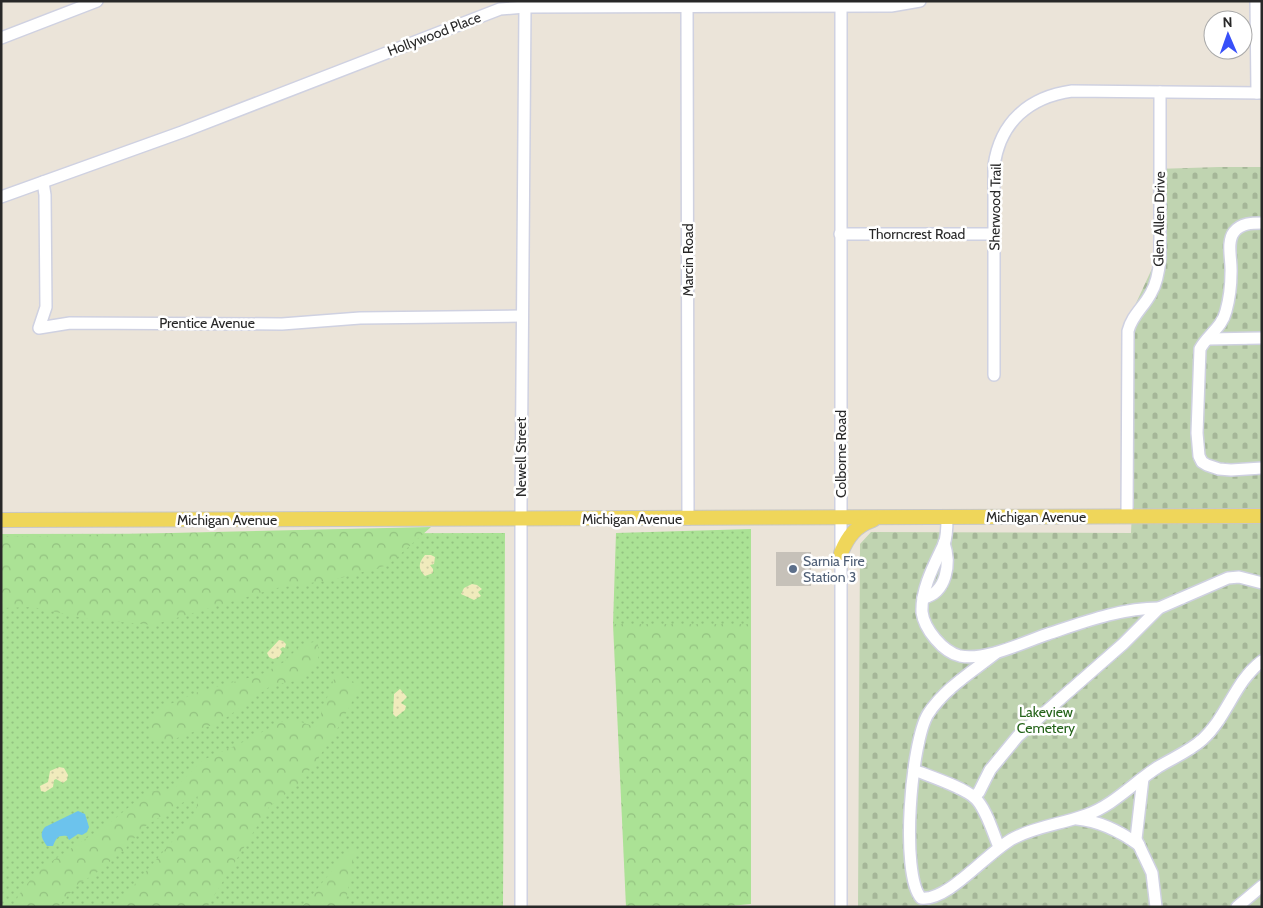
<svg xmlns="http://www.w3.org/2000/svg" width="1263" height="908" viewBox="0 0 1263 908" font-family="Cabin,sans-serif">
<defs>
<pattern id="green-dots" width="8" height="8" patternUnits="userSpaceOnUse" patternTransform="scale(1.25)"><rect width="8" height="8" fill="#abe295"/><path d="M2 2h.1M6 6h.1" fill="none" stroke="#93c280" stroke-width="1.8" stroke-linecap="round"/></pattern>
<pattern id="forest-crowns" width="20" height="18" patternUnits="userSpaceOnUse" patternTransform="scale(1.25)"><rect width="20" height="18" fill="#abe295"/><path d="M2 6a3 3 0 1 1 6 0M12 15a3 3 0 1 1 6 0" fill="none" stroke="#93c280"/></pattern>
<pattern id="sand-dots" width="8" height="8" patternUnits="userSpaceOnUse" patternTransform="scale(1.25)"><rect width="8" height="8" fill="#f0ebbc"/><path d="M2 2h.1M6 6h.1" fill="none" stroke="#cecaa2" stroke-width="1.8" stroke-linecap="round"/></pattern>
<pattern id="cemetery-stones" width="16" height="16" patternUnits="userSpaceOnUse" patternTransform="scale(1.25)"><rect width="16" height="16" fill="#c0d4b1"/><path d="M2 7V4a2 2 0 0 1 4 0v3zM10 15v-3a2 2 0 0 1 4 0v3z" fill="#a5b698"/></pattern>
</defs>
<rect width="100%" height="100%" fill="#ebe4d9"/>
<g fill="url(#green-dots)">
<polygon points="751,529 751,624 613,624 616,533"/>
<polygon points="505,533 503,907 1,907 1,534"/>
</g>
<g fill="url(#forest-crowns)">
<polygon points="431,527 388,565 337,579 277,588 153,625 88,619 32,607 1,608 1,537"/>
<polygon points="613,624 751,624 751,904 719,907 626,907"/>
<polygon points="318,641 318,660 301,680 272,685 220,722 169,741 151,741 148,721 166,706 198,692 262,674 284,662 301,645"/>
<polygon points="337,671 360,687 333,737 301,782 269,807 207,907 115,907 196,814 198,793 144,827 125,849 95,874 78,884 58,907 14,907 18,896 37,871 111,822 147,792 175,788 203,760 239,744 289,718 316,727"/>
<polygon points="356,842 345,907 302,907"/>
</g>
<g fill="url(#sand-dots)">
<path d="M425 555H431L435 557 434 564 430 565 433 569V573L425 576C418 569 418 563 425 555Z"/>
<polygon points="472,584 477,585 482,589 478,592 481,596 474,600 461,594 464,588"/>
<polygon points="279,640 283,641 286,644 285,648 283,647 280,649 282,652 279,657 273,659 269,657 267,653"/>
<polygon points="400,689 407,697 401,703 406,706 405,710 396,717 393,714 394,694"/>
<polygon points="59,767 64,768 68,775 67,780 63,783 56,779 54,780 53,787 45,792 41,791 40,786 48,782 50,771"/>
</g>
<polygon fill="url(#cemetery-stones)" points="1219,167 1262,167 1262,907 858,907 860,544 871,532 1131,533 1133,486 1127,357 1131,314 1156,260 1156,169"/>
<path fill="#6cc3ed" d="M78 811 85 814 89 827 87 832 82 835 78 834 69 840 67 836C58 835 56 838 53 846H47C42 839 39 834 45 827Z"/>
<rect fill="#c6c1b9" x="776" y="552" width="35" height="34"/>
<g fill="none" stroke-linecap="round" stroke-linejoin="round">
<defs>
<g id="minor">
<polyline points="687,1 688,519"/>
<polyline points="841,1 841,907"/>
<polyline points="1256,1 1257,93"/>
<polyline points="1,38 97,1"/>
<polyline points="43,182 45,195 46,307 39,328 70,323 282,324 360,318 522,316"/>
<polyline points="1,197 182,132 500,9 525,7 891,6 920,1"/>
<path d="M1262 223C1252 223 1241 223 1234 232 1226 242 1232 261 1231 273 1231 286 1229 300 1226 311 1222 328 1207 335 1200 349L1197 433 1199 456 1202 462 1207 465 1219 469 1231 470 1262 468"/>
<polyline points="840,234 994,234"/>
<polyline points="1208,339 1262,338"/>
<path d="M994 375V166C1000 122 1029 97 1072 91L1262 93"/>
<path d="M1127 517 1128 331C1132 315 1144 307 1151 293 1157 283 1159 270 1160 258V92"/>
<path d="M947 518C947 526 947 537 944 544 934 565 921 589 922 612 924 629 943 652 960 656 986 661 1024 642 1048 634 1084 622 1121 608 1159 608"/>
<path d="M923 598C947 593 951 563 944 543"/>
<path d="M996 653C972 672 945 688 928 714 911 742 900 874 921 898 948 902 988 851 1014 838 1037 826 1062 824 1086 815 1114 805 1133 783 1158 767 1173 758 1190 751 1203 739 1227 717 1235 681 1262 661"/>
<path d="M914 770C929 776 963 787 975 798 986 808 993 833 999 847"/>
<polyline points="1143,778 1136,839 1152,873 1156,907"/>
<polyline points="974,797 979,792 990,770 1018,736 1123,644 1159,608 1228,578 1239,577 1262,583"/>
<path d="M1077 819C1099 821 1121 832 1139 845"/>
<polyline points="521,907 521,506 525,7"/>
<polyline points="1237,907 1262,886"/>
</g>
<g id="major">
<polyline points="1,520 1262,516"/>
<path d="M841 553C848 536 856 526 873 520"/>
</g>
</defs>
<use href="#minor" stroke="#cfd1e1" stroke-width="14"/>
<use href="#major" stroke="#c7c7c7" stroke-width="16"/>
<use href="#minor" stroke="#fff" stroke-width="11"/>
<use href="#major" stroke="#efd65a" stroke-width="14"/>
</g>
<circle fill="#5c6f8a" stroke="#fff" stroke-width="2" cx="793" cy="569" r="5"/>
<g text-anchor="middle" stroke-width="5" stroke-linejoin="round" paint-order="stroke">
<g font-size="14" fill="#282828" stroke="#fff">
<text transform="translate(434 34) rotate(-21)" y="5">Hollywood Place</text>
<text transform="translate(995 207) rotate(-89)" y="5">Sherwood Trail</text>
<text transform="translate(1159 219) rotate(-89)" y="5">Glen Allen Drive</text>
<text x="917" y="239">Thorncrest Road</text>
<text transform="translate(688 260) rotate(-90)" y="5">Marcin Road</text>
<text x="207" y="328">Prentice Avenue</text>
<text transform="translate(841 454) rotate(-90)" y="5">Colborne Road</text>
<text transform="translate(521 457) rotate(-90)" y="5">Newell Street</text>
<text x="1036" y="522">Michigan Avenue</text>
<text x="632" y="524">Michigan Avenue</text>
<text x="227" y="525">Michigan Avenue</text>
</g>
<g font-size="14" fill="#4e5e75" stroke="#fff" text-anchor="start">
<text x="803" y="566">Sarnia Fire<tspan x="803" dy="16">Station 3</tspan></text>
</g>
<g font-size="14" fill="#246319" stroke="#fff">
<text x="1046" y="717">Lakeview<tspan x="1046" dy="16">Cemetery</tspan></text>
</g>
</g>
<rect width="1263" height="908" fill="none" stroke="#282828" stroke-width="5"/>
<g transform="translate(1228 35) rotate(358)"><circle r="24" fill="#ffffff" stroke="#a9a9a9"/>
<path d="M0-4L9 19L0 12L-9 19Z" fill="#3850f9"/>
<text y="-8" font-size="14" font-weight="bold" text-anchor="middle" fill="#282828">N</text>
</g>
</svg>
